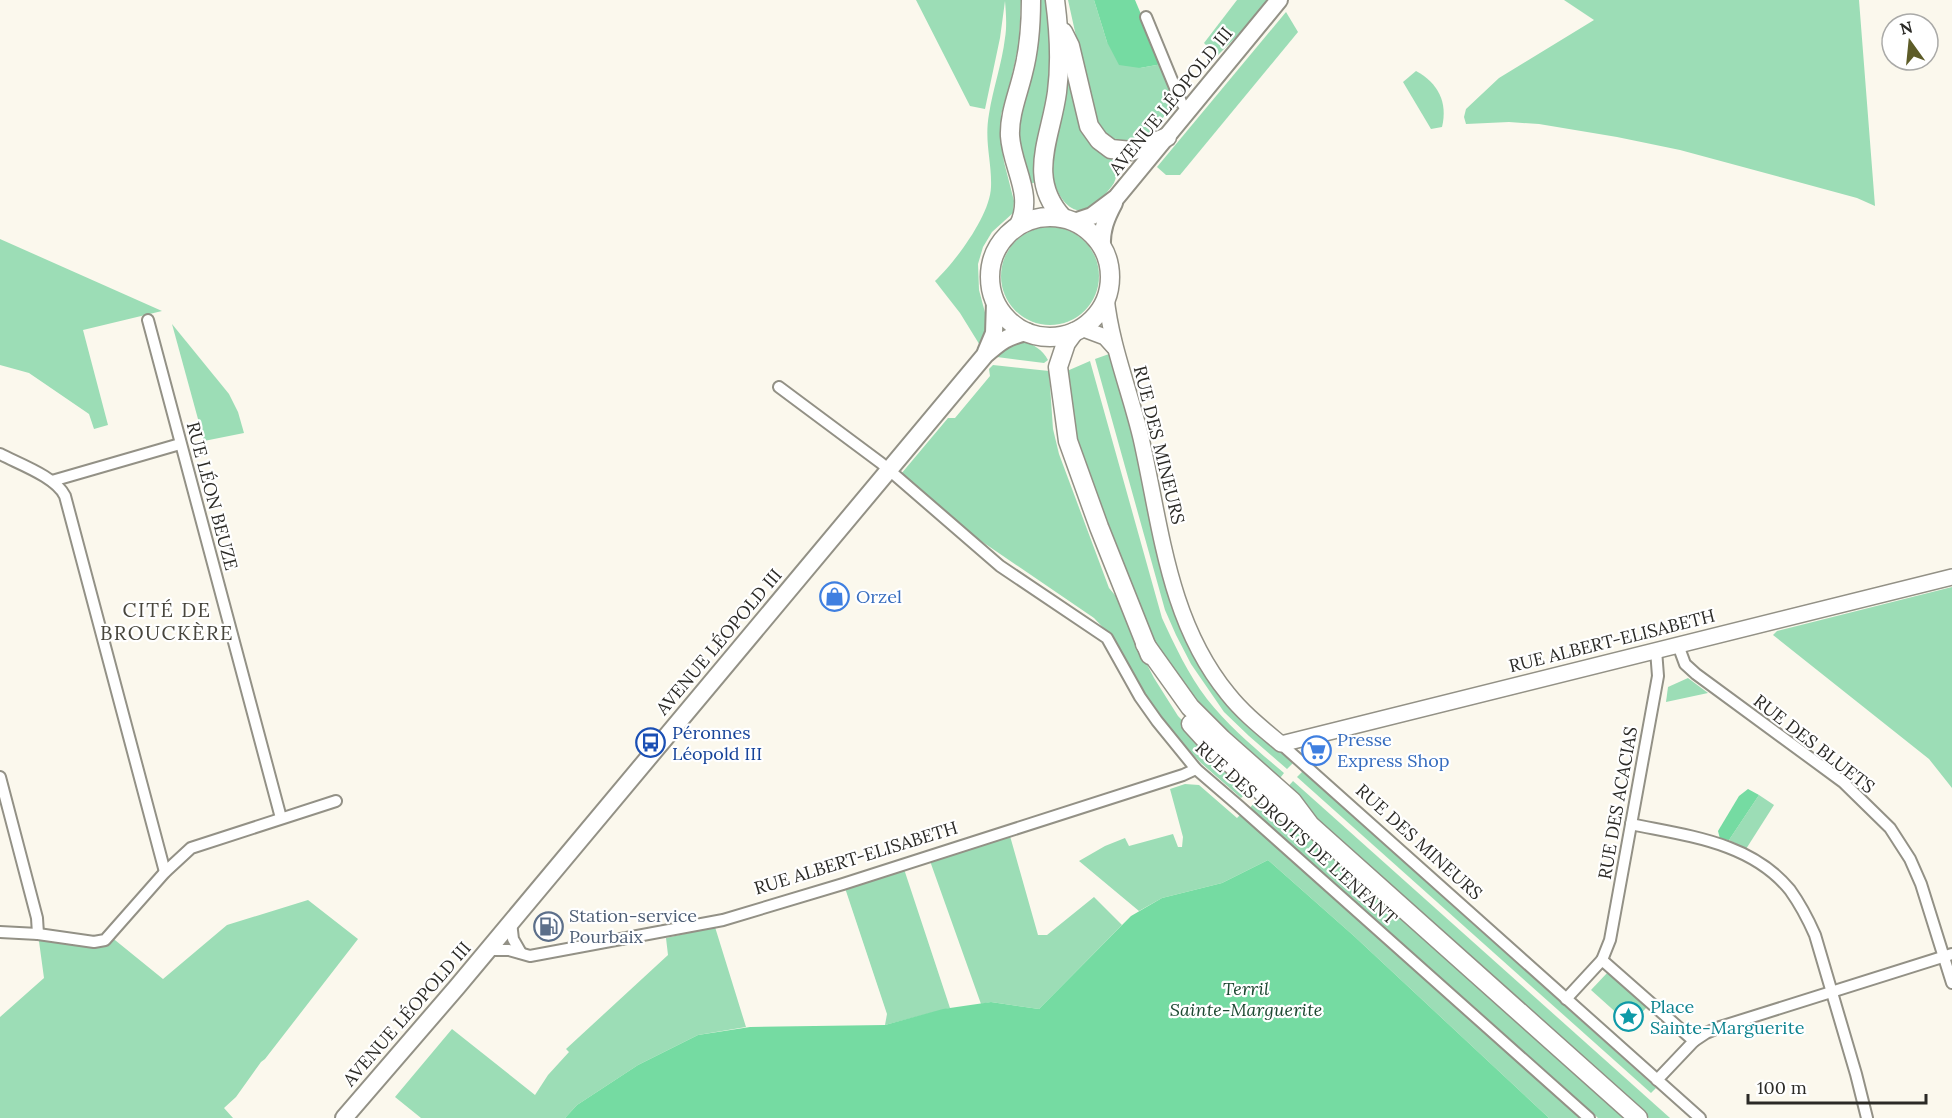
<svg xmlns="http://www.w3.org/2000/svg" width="1952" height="1118" viewBox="0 0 1952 1118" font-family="Lora,serif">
<rect width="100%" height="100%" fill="#fbf8ed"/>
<g fill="#9cddb6">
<path d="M916 0H1021L1019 43 1011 79 1001 115V141L1004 162 1014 201 1013 213 992 232 983 247 978 264 979 290 987 320 981 347 960 313 935 281C955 262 990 216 991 187 992 162 984 142 989 114 993 89 1002 63 1005 38 1007 26 1006 13 1005 1L1000 38 985 109 970 106Z"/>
<polygon points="1037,0 1049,0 1053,72 1037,182 1029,184 1018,146 1017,130"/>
<polygon points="1068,0 1094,0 1107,42 1140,68 1162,64 1176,103 1145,138 1128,144 1109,140 1095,122"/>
<polygon points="1237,0 1273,0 1217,56 1204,43"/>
<polygon points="1564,0 1859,0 1875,206 1857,198 1680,150 1617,137 1539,124 1509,122 1466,124 1464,117 1466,109 1499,78 1594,20"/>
<polygon points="1286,12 1298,32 1180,175 1166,175 1157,167"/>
<path d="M1067 46 1080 105 1118 155C1117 163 1118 175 1114 183 1111 188 1106 193 1102 198 1079 224 1060 205 1053 178H1050Z"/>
<path d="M1416 71C1438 83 1448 102 1442 127L1431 129 1403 82Z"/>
<circle cx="1050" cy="276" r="49"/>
<polygon points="0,239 162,311 83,330 108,425 94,429 89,414 29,373 0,365"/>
<polygon points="172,324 229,394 238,412 244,433 204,441"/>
<path d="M1023 341C1034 345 1042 349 1048 360L1044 363 997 357 993 355 1006 344Z"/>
<path d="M1109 354 1133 431 1169 600C1185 643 1208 680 1238 714 1254 732 1275 747 1293 763L1287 769 1249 736 1224 712 1191 664 1176 635 1165 610 1095 359Z"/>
<path d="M1090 361 1162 618C1175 646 1188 674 1207 699 1229 727 1257 750 1284 773L1277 782 1177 682 1143 623 1074 438 1067 371Z"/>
<polygon points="993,365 1049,371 1053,429 1059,454 1109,588 1120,601 1140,651 1154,678 1178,716 1249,790 1241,798 1201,763 1170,731 1151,703 1111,636 1094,618 965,530 901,474 948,418 955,418 990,376 989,369"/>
<polygon points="1952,587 1952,788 1929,759 1773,635 1777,631"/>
<polygon points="1688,678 1708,693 1666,702 1668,687"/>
<polygon points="1303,771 1656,1088 1651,1093 1297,777"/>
<polygon points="1293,781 1670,1118 1649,1118 1308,814 1285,790"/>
<polygon points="1185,784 1199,785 1237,818 1241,814 1583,1118 1549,1118 1354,936 1268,860 1222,883 1162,898 1139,911 1079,861 1105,846 1125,838 1129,846 1173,834 1178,847 1182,847 1183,837 1170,789"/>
<polygon points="1260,795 1322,845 1629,1118 1598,1118 1250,808"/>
<polygon points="1759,795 1774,805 1746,849 1729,840"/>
<polygon points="1010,836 1038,935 1047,935 1094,897 1122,925 1039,1009 991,1002 981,1004 930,861"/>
<polygon points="904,869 950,1008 885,1025 887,1014 845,888"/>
<polygon points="308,900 358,939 265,1059 261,1062 236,1097 224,1108 233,1118 0,1118 0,1017 44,978 38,934 94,942 110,936 163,979 227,925"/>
<polygon points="715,927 746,1027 698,1035 638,1065 577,1105 565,1118 421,1118 395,1097 452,1029 535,1095 548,1075 569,1052 566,1049 668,955 666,938"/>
<polygon points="1608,972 1647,1007 1630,1025 1591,990"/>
</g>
<g fill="#75dba2">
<polygon points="1094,0 1135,0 1162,64 1140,68 1119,65 1107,42"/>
<polygon points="1748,789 1759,795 1729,840 1720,839 1718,831 1739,796"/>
<polygon points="1268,860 1354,936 1549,1118 565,1118 577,1105 638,1065 698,1035 750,1027 885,1025 943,1009 991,1002 1039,1009 1131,916 1162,898 1222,883"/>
</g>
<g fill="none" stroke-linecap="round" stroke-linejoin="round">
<defs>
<g id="street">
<polyline points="1146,17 1181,102 1188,112"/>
<polyline points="148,320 281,818"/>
<polyline points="779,387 881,463 1000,566 1107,638 1140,697 1157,721 1196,769 1239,806 1589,1118"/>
<path d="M0 454C19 464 56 477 65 496L165 872"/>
<polyline points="52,481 180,444"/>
<polyline points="1678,645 1685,664 1696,674 1843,782 1890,828 1910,859 1921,884 1952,983"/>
<polyline points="1281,744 1700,1118"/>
<polyline points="0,777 37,918 38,934"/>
<path d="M1631 824C1688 836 1751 842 1790 890 1800 904 1808 919 1815 935L1856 1074 1867 1118"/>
<polyline points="511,922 513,939 521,953"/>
<polyline points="0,932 38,934 94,942 105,940 165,872 191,848 336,801"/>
<polyline points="488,950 509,950 530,956 723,920 843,884 1183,775 1196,769"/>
<polyline points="1602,960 1610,940 1658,676 1656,650"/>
<polyline points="1566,999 1602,960 1694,1041 1657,1080"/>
<polyline points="1694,1041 1706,1033 1720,1027 1952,954"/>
</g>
<g id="secondary">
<path d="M1106 297C1111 346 1130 391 1141 438 1161 526 1168 621 1228 694 1243 713 1262 728 1281 744L1952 577"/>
<polyline points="1081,328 1105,337 1114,347"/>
</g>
<g id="primary">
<polyline points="1074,222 1092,216 1116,198 1279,0"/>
<path d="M1102 247C1101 230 1106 218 1114 203"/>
<polyline points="986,352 994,333 995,302"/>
<path d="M344 1118 457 987 985 355C1001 341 1007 336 1028 332"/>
</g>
<g id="highway">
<path d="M1055 0C1059 30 1061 61 1057 92 1051 138 1026 178 1063 218"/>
<polyline points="1063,32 1070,46 1089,126 1099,140 1111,149 1132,151 1167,137"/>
<circle cx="1050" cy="277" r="60"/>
<path d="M1019 225C1034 194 1012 168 1010 136 1009 115 1018 94 1023 73 1029 50 1031 24 1031 0"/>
<polyline points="1074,332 1066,343 1058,367 1068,441 1099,527 1150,655"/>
<polyline points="1145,644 1190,707 1222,739 1292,801 1310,825 1638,1118"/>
<polyline points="1191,724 1212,747 1286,813 1304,822"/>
</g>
</defs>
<use href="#street" stroke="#939186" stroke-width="14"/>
<use href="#secondary" stroke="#939186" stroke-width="18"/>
<use href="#primary" stroke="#939186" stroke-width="20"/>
<use href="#highway" stroke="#939186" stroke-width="21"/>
<use href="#street" stroke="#fff" stroke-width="10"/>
<use href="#secondary" stroke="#fff" stroke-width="15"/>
<use href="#primary" stroke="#fff" stroke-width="16"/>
<use href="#highway" stroke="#fff" stroke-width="18"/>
</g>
<defs>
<symbol id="shop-ring" viewBox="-11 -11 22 22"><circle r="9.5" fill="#fff" stroke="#3f7fe0" stroke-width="1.5"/><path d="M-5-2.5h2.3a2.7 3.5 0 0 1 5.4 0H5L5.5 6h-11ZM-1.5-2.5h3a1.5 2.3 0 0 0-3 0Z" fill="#3f7fe0"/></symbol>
<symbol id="bus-ring" viewBox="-11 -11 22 22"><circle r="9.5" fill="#fff" stroke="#1a4fb4" stroke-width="1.5"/><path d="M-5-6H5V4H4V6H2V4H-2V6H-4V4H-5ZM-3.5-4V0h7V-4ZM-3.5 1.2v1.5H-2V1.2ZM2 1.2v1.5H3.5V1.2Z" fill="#1a4fb4"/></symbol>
<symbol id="supermarket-ring" viewBox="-11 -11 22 22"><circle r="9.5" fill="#fff" stroke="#3f7fe0" stroke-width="1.5"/><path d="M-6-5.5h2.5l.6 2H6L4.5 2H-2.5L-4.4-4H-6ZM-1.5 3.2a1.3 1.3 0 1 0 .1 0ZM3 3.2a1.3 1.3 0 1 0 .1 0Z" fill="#3f7fe0"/></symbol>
<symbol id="fuel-ring" viewBox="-11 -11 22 22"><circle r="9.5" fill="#fff" stroke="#5c6f8a" stroke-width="1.5"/><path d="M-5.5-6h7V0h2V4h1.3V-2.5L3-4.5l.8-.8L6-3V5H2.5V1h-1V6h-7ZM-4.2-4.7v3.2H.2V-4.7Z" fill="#5c6f8a"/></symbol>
<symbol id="sight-ring" viewBox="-11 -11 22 22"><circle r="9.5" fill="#fff" stroke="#0f9aa8" stroke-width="1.5"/><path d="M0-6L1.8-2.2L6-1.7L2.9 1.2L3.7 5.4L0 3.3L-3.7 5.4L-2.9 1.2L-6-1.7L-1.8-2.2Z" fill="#0f9aa8"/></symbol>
</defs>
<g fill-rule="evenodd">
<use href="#shop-ring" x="818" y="580" width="33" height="33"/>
<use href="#bus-ring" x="634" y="726" width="33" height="33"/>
<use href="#supermarket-ring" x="1300" y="734" width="33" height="33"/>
<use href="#fuel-ring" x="532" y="910" width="33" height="33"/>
<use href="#sight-ring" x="1612" y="1000" width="33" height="33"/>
</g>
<g text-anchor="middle" stroke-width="4.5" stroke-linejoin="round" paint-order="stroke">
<g font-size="18" fill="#2b2a26" stroke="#fff">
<text transform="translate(1171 101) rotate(-51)" y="6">AVENUE LÉOPOLD III</text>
<text transform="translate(1159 445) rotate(76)" y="6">RUE DES MINEURS</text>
<text transform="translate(212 496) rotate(75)" y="6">RUE LÉON BEUZE</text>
<text transform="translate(1612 641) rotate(-14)" y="6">RUE ALBERT-ELISABETH</text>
<text transform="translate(719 642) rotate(-50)" y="6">AVENUE LÉOPOLD III</text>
<text transform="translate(1814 744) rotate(38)" y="6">RUE DES BLUETS</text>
<text transform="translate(1618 803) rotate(-80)" y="6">RUE DES ACACIAS</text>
<text transform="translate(1296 833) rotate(42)" y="6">RUE DES DROITS DE L'ENFANT</text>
<text transform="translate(1419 842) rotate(42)" y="6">RUE DES MINEURS</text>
<text transform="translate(856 858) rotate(-17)" y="6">RUE ALBERT-ELISABETH</text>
<text transform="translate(407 1014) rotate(-49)" y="6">AVENUE LÉOPOLD III</text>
</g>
<g font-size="18" fill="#366cbe" stroke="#fff" text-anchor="start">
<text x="856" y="603">Orzel</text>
<text x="1337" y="746">Presse<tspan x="1337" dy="21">Express Shop</tspan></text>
</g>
<g font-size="18" fill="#164399" stroke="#fff" text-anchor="start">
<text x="672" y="739">Péronnes<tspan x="672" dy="21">Léopold III</tspan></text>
</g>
<g font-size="18" fill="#4e5e75" stroke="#fff" text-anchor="start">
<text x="569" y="922">Station-service<tspan x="569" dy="21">Pourbaix</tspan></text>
</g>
<g font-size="18" font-style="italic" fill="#1d4831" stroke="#fff">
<text x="1246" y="995">Terril<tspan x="1246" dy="21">Sainte-Marguerite</tspan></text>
</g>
<g font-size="18" fill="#0d838f" stroke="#fff" text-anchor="start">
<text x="1650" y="1013">Place<tspan x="1650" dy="21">Sainte-Marguerite</tspan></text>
</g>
<g font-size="20" letter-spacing="1.5" fill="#47453c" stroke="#fff">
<text x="167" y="617">CITÉ DE<tspan x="167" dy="23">BROUCKÈRE</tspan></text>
</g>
</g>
<g transform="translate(1910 42) rotate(345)"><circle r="28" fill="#ffffff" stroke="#aaaaa8" stroke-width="1.5"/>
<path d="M0-4.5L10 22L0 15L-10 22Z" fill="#5d5c28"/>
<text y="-9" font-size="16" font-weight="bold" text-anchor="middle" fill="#2b2a26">N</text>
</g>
<path d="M1748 1094v9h178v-9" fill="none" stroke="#2b2a26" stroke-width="3"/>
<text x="1757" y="1094" font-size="18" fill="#2b2a26" stroke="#ffffff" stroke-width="4.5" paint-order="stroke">100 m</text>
</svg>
